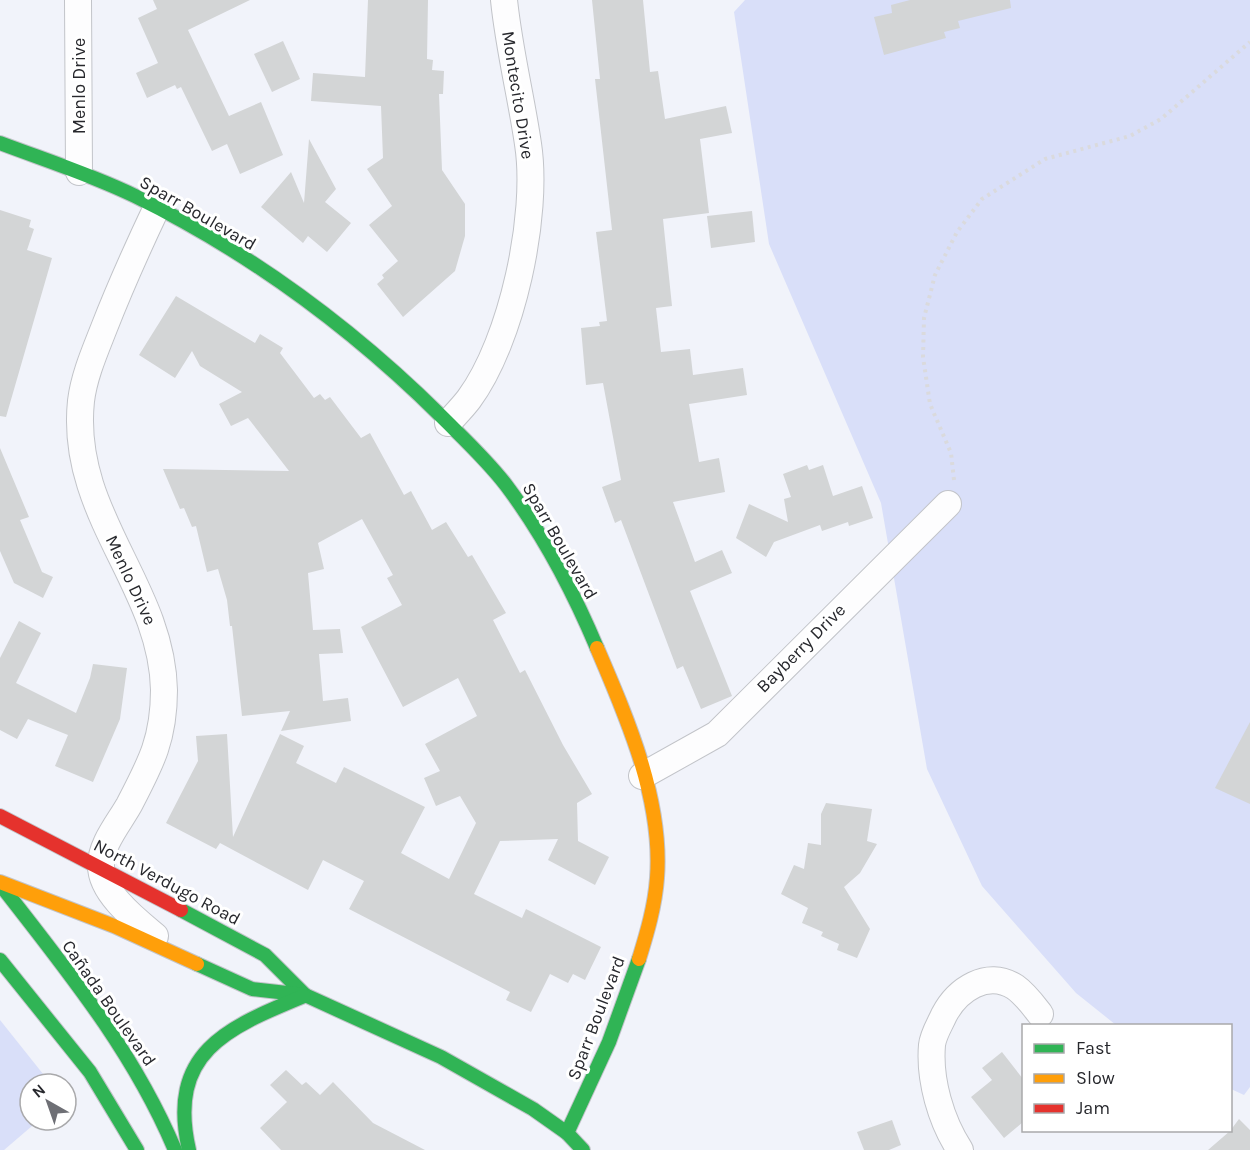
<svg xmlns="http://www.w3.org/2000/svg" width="1250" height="1150" viewBox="0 0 1250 1150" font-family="Karla,sans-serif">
<rect width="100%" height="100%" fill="#f1f3fa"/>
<g fill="#d9dff9">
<polygon points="745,0 1250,0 1250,1087 1244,1095 1231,1089 1230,1026 1116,1025 1076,993 982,886 927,769 881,503 769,244 734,12"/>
<polygon points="0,1020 51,1084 30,1084 30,1120 39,1120 4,1150 0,1150"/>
</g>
<g fill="#d3d5d6">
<polygon points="153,0 250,0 188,30 229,116 261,102 283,155 240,174 227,144 212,151 181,87 177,89 175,85 147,98 136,73 158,63 138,18 157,9"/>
<polygon points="368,0 428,0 427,59 433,60 432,70 444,71 443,94 439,94 442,170 465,204 465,236 455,271 403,317 377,284 384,278 382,275 398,261 369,225 392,206 367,169 383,158 381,106 311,101 313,73 365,77"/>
<polygon points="592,0 643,0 650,72 658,71 665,119 726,106 732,133 700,139 709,213 663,219 672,306 656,308 661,352 690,349 693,375 743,368 747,395 689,404 699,462 719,458 725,492 673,502 695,562 722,550 732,573 690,591 732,696 701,709 683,666 677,669 621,520 615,523 602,487 621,480 603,383 586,385 581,328 600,326 599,322 607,321 596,232 612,230 595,79 600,79"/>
<polygon points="910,0 1010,0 1011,8 958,21 960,28 944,32 946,38 884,55 874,17 892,13 891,5"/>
<polygon points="283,41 300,79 272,92 254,54"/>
<polygon points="309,139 336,189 325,202 351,223 327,252 308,236 303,243 261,207 291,172 304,203"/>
<polygon points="0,210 31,220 29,227 34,229 27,250 52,258 6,417 0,416"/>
<polygon points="752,211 755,242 711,248 707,216"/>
<polygon points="176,296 255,343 260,334 283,348 280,353 314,398 320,394 325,400 330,397 361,438 370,433 404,495 411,491 432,530 446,522 468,557 472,555 506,613 493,620 520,673 525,670 563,745 592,794 577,803 578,841 609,857 595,885 548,860 558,839 500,841 474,894 522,918 526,909 601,947 585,980 573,974 568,983 550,974 531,1012 506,1000 510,992 349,909 364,881 323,860 308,890 220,843 216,849 166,823 198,761 196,736 227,734 233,837 280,734 304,746 296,763 336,783 344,767 425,807 401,853 449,879 476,823 460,796 436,806 424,778 440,771 425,744 477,716 458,678 403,707 361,627 402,605 387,578 393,575 362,519 318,543 324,569 308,573 313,630 340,629 343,653 319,654 323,701 348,698 351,721 281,731 290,711 242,716 232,626 230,626 227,600 218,569 207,572 196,526 192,527 184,508 180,509 163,469 289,471 248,418 231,426 219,404 242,392 200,366 192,351 175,378 139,355"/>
<polygon points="0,448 29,517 20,520 42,572 53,577 43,598 14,583 0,551"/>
<polygon points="807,465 809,470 823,465 833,496 862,486 873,518 849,526 848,522 822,531 820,525 774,542 766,557 736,538 749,504 788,522 784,499 791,497 783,474"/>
<polygon points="19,621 41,633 16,683 76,713 90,678 93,664 127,668 120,719 93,782 55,766 68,735 28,719 17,739 0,730 0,658"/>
<polygon points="1250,722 1250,804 1215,788"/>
<polygon points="826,803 872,809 867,841 877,844 860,873 844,887 870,929 857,958 837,950 839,944 821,936 823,932 802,923 808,908 781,894 794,865 804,869 808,843 821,845 821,814"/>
<polygon points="1002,1052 1023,1079 1023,1122 1004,1138 971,1097 992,1080 982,1068"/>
<polygon points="286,1070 302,1085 306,1082 320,1095 333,1082 373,1123 425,1150 281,1150 260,1128 287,1102 270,1085"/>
<polygon points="1239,1119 1250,1130 1250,1150 1208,1150 1230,1131"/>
<polygon points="892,1120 901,1145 889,1150 864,1150 857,1132"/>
</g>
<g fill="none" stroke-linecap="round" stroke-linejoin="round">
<defs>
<g id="street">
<polyline points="78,0 79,172"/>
<path d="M448 423C455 415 463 407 469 399 512 341 539 215 528 144 521 96 509 49 504 0"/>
<polyline points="642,776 717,734 948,504"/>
<path d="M155 936C136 920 101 893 101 866 100 845 119 823 129 805 151 763 164 739 164 690 162 585 69 514 81 401 84 376 95 351 104 328 120 287 138 247 157 207"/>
<path d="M960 1150C941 1121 929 1080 932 1045 933 1035 940 1024 944 1015 957 990 987 969 1015 987 1025 994 1033 1005 1040 1014"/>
</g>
<g id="fast">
<path d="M0 143C45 160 92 175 135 196 249 252 351 327 441 416 463 438 487 460 506 485 543 534 573 591 597 648"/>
<path d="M0 884C66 969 133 1050 175 1150"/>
<polyline points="181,910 265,955 305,995"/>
<polyline points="0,960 90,1072 137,1150"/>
<polyline points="197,964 252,989 305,995 441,1057 533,1109 567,1133 583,1150"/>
<polyline points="567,1133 609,1042 639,959"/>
<path d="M189 1150C167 1053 226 1028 304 996"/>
</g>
<g id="slow">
<path d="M597 648C627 718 663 800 657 878 655 906 647 933 639 959"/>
<polyline points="0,882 114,926 197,964"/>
</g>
<polyline id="jam" points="0,816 181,910"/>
</defs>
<use href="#street" stroke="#c2c4c9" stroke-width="28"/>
<use href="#fast" stroke="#c2c4c9" stroke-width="16"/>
<use href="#slow" stroke="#c2c4c9" stroke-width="16"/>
<use href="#jam" stroke="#c2c4c9" stroke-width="16"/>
<polyline stroke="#dadadd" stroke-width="4" stroke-dasharray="3 4.5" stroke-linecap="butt" points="954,480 951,453 930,404 923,357 924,318 935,275 957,232 982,199 1045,159 1130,136 1161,119 1250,42"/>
<use href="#street" stroke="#fdfdfe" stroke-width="26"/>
<use href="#fast" stroke="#30b455" stroke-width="14"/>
<use href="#slow" stroke="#ff9f0a" stroke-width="14"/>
<use href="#jam" stroke="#e5322d" stroke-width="14"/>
</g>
<g text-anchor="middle" stroke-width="6" stroke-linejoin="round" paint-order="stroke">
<g font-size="18" fill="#27282d" stroke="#fff">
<text transform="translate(79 86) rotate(-90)" y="6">Menlo Drive</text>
<text transform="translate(518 95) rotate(81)" y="6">Montecito Drive</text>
<text transform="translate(198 213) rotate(30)" y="6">Sparr Boulevard</text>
<text transform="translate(560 541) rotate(60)" y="6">Sparr Boulevard</text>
<text transform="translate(131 580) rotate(65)" y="6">Menlo Drive</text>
<text transform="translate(801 648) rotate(-45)" y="6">Bayberry Drive</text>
<text transform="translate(167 882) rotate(28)" y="6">North Verdugo Road</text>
<text transform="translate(109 1003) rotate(55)" y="6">Cañada Boulevard</text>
<text transform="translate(596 1018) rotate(-69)" y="6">Sparr Boulevard</text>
</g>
</g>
<rect x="1022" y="1024" width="210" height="108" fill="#ffffff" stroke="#a9a9ab" stroke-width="1.5"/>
<rect x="1034" y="1044" width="30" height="9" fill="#30b455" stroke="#a9a9ab" stroke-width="1.5"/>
<text x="1076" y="1054" font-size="18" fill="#27282d">Fast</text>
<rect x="1034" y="1074" width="30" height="9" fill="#ff9f0a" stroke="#a9a9ab" stroke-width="1.5"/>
<text x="1076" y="1084" font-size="18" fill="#27282d">Slow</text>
<rect x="1034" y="1104" width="30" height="9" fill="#e5322d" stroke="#a9a9ab" stroke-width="1.5"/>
<text x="1076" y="1114" font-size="18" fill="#27282d">Jam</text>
<g transform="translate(48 1102) rotate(320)"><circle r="28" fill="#ffffff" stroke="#a9a9ab" stroke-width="1.5"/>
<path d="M0-4.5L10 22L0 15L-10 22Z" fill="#6e6f75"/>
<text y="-9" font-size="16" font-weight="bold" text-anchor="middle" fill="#27282d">N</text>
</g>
</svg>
